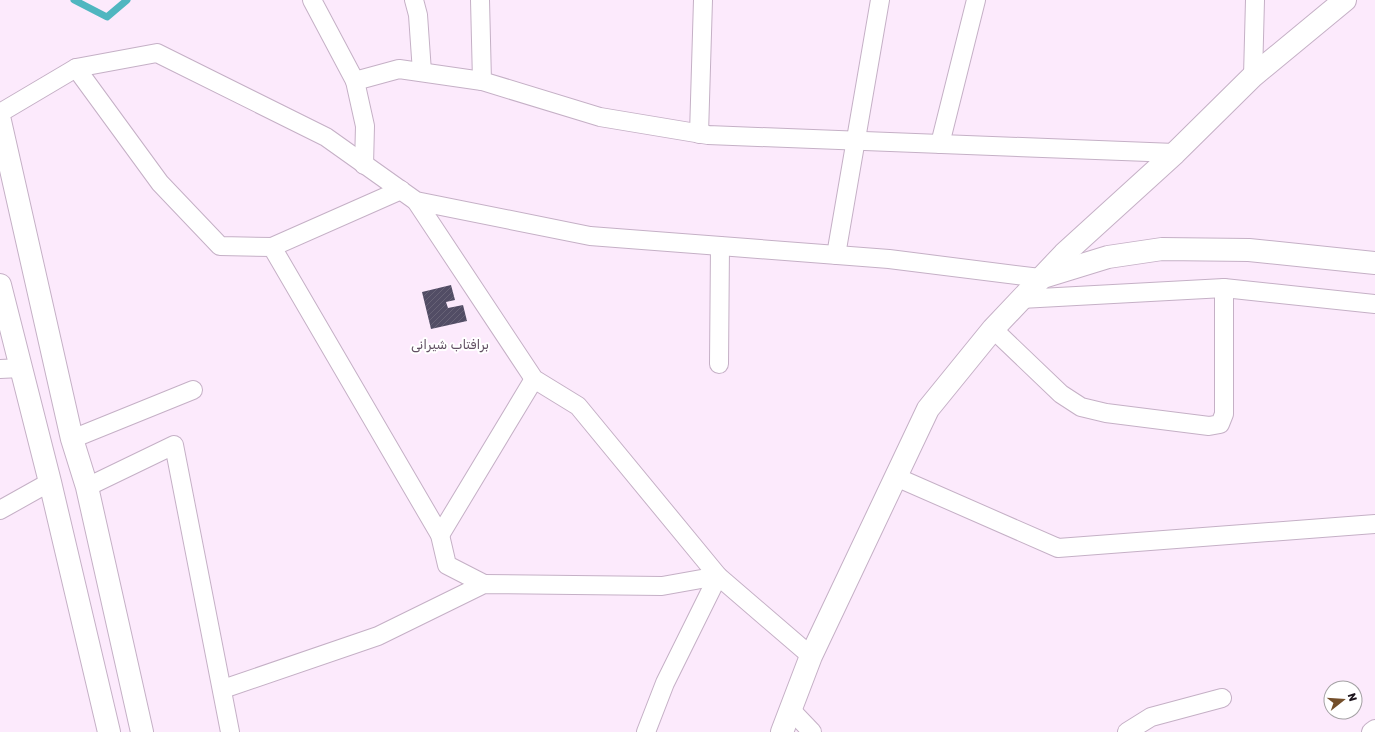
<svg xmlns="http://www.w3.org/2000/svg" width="1375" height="732" viewBox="0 0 1375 732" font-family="Rubik,Cairo,sans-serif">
<defs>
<pattern id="building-hatch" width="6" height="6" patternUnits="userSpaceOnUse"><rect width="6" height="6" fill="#524d65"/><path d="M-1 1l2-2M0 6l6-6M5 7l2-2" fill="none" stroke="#676276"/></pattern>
</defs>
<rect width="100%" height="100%" fill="#fceafc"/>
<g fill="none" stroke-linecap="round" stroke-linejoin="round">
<polyline stroke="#4fb6c0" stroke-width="7" points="74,0 107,17 127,0"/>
</g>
<polygon fill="url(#building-hatch)" points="451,285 455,300 446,302 448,308 463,305 467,321 431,329 422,292"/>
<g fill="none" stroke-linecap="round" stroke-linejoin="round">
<defs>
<g id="street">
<polyline points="312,0 355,81 399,69 482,81"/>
<polyline points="414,0 418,15 422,72"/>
<polyline points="480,0 482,81 600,117 708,135 1175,153"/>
<polyline points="76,68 160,183 220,246 272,247 440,535 447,565 484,584"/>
<polyline points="1253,76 1255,0"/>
<polyline points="355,81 365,126 364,165"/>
<polyline points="0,113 76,68 157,53 326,137 416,201 590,236 889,259 1040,278"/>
<polyline points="699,134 703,0"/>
<polyline points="940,144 976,0"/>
<polyline points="416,201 534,379 578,406 718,576 665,683 646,732"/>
<polyline points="272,247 401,190"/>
<polyline points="836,255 880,0"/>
<polyline points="1021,299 1224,288 1375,304"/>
<polyline points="993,329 1061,394 1081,407 1106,413 1209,426 1220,424 1224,414 1224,288"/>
<polyline points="719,364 720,246"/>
<polyline points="0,369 21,368"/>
<polyline points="72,439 193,390"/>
<polyline points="896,477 1058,548 1375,524"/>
<polyline points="87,487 174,445 230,732"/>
<polyline points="0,510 50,482"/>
<polyline points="440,535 534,379"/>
<polyline points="223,689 378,636 484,584 662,586 718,576 811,656"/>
<polyline points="791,710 812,732"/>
<polyline points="1127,732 1151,717 1222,698"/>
<polyline points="1371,732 1375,729"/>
</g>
<g id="secondary">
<polyline points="0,121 72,439 87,487 142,732"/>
<polyline points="1043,277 1108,257 1162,249 1249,250 1375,263"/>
<polyline points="0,285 50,482 109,732"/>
<polyline points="782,732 811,656 928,409 993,329 1064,254 1175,153 1253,76 1345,0"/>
</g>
</defs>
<use href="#street" stroke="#c5b0c6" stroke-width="20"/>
<use href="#secondary" stroke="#c5b0c6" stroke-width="24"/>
<use href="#street" stroke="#fff" stroke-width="18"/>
<use href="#secondary" stroke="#fff" stroke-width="22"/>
</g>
<g text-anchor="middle" stroke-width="4" stroke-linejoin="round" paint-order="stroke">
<g font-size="13" fill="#614f62" stroke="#fff">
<text x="450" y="349">برافتاب شیرانی</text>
</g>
</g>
<g transform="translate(1343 700) rotate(73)"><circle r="19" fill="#ffffff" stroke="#a4a1a4"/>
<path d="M0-3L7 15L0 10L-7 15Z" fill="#744f2a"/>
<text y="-6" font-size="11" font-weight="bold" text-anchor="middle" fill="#1b131b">N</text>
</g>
</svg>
